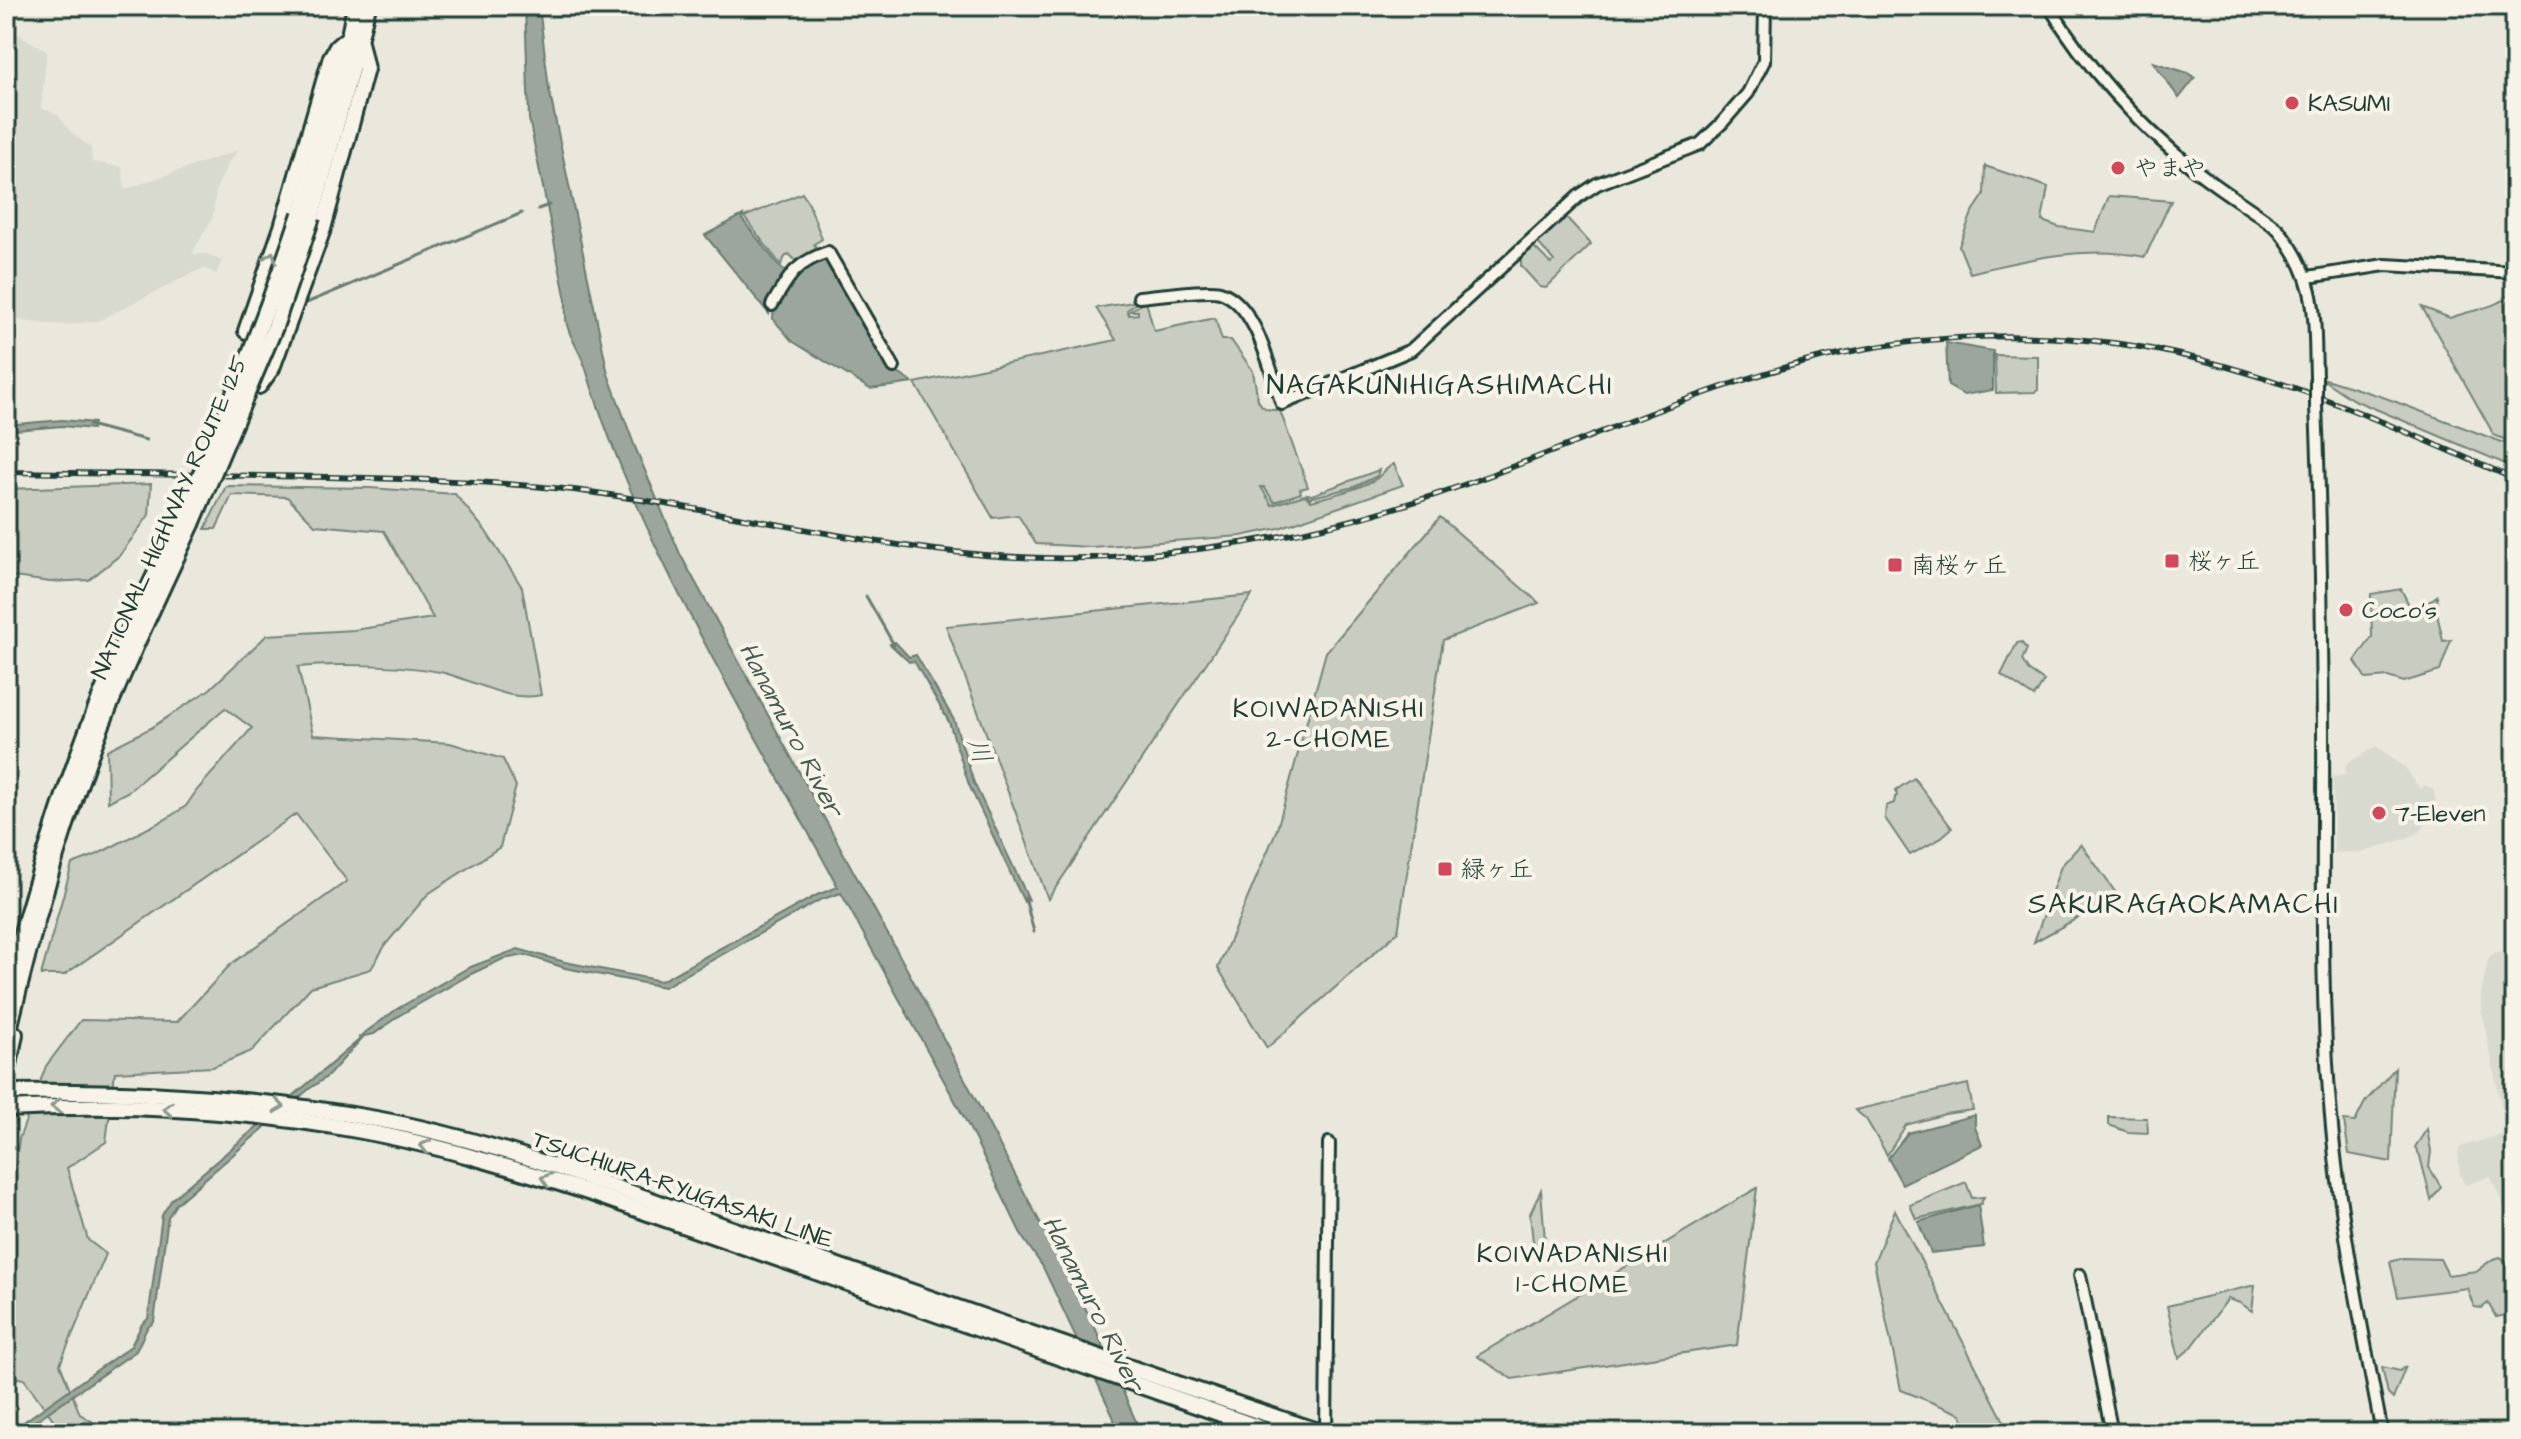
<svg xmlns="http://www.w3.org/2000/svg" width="2521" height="1439" viewBox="0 0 2521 1439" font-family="'Architects Daughter','Klee One',sans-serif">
<rect width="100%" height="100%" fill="#eae8dd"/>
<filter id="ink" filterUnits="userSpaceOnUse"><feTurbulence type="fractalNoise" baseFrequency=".0125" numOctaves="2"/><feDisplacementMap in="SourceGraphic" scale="16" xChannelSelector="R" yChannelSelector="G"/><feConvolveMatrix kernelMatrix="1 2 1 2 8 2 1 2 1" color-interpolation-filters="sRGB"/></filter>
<g filter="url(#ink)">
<g fill="#d9dacf">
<polygon points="6,35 20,35 47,51 41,108 58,115 69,130 91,148 92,162 122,167 125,189 239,150 229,162 216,189 213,217 192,254 207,254 222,261 216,274 206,269 199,270 98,321 64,325 34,323 6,317"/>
<polygon points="2376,746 2405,767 2420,789 2425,785 2434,790 2436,805 2421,831 2405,839 2364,852 2334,853 2333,777 2345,775 2345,765"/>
<polygon points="2495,952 2515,954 2515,1214 2507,1212 2490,1176 2465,1186 2460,1174 2458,1154 2460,1147 2507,1133 2481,1010 2481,992 2489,957"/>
</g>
<g fill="#c8ccc1" stroke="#74847a" stroke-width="2">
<path d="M1985 166 2048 187 2042 221 2059 227 2095 232 2109 196 2171 201 2145 257C2086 245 2027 259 1970 273L1959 246 1972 213 1984 195Z"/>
<polygon points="802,193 809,204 822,239 814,244 819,252 799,264 789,254 785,257 781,265 744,217"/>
<polygon points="1566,217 1591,244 1546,288 1540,287 1521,266 1521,259 1534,247 1551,264 1554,261 1538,243"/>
<path d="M2510 295H2515V444L2494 435 2422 307 2450 318C2471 310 2493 309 2510 295Z"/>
<path d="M1139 301 1127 310 1129 315 1138 314V311H1130L1146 301 1154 331 1215 318 1222 340H1231L1253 371 1258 400 1262 406 1267 409 1280 411 1308 487 1300 489 1301 493 1274 502 1264 487H1261L1272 505 1305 495 1311 501C1332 495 1354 491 1374 480 1383 475 1385 468 1394 464L1403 485 1279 528 1241 536 1091 547 1036 544 1018 515 993 518 915 383 1116 340 1096 308Z"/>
<polygon points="1995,355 2038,356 2038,390 2035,392 1996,393"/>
<polygon points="2319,377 2383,397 2515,447 2515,468 2352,399"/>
<polygon points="1379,470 1377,476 1354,487 1309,498 1307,494 1312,495"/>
<polygon points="151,484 149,515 120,555 89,580 50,582 6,576 6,489"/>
<path d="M226 486 370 488 455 494 485 530 522 587 541 695C507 703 473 679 440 672 404 665 334 663 298 667L313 735 450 743 503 759 516 786 500 847 428 894 386 944 371 969 311 987 252 1051 213 1067 115 1072 106 1142 67 1168 88 1240 106 1254 60 1364 80 1414 111 1433H63L24 1379 6 1376V1196L11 1195 19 1139 46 1066 81 1020 177 1022 231 964 347 881 296 814 64 975H41L72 864 96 855 166 819 186 806 197 790 252 728 225 708 129 791 108 802 107 750 151 728 210 689 267 635 354 630 433 618 384 531 315 525 287 497 232 495 216 529H205Z"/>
<polygon points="1440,517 1539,603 1443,640 1398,932 1267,1048 1218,968 1277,829 1326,652"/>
<polygon points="2401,589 2409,605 2419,609 2437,596 2438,618 2443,641 2451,640 2440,671 2404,682 2388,677 2366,679 2355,661 2372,637 2371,594"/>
<polygon points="1252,595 1048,899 946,626"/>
<polygon points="2021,642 2027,649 2022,660 2028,670 2044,681 2034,697 2001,675 2017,643"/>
<polygon points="1914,778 1952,828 1938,840 1910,855 1885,818 1886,806 1894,803 1895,797 1897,796 1896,790"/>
<polygon points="2081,844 2118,896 2034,942 2061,866"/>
<polygon points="2395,1068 2391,1162 2349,1154 2344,1121 2355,1122 2365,1102"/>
<polygon points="1968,1084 1973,1110 1945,1114 1906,1125 1887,1155 1866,1119 1855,1110"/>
<polygon points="2109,1117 2147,1118 2148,1133 2128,1132 2109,1125"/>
<polygon points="2427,1129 2431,1151 2429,1167 2441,1187 2431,1200 2420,1156 2415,1147"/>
<polygon points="1966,1182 1972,1198 1984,1197 1981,1204 1916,1219 1910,1205"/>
<polygon points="1757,1188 1737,1345 1512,1379 1477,1356"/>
<polygon points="1541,1190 1546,1253 1537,1253 1534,1251 1530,1214"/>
<polygon points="1895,1210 2010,1433 1968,1433 1961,1414 1901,1390 1874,1262"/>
<path d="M2500 1257C2520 1267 2515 1294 2515 1313L2496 1317 2488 1303 2482 1308 2474 1307 2467 1288 2398 1297 2390 1262 2403 1258 2440 1259 2448 1275 2476 1271 2493 1259Z"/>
<polygon points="2255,1285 2252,1311 2240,1303 2228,1299 2191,1348 2179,1358 2167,1306"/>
<polygon points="2406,1366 2393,1399 2388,1394 2382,1367 2400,1371"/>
</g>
<g fill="#9ca69c" stroke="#6a7c72" stroke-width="2">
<path d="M525 6H539L549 89 608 374 635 447 680 554 909 973 1093 1323 1141 1433H1118L1113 1416 1043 1267 1023 1238 966 1121 841 893 820 900 664 987 565 968 526 955 503 959 471 974 400 1015 374 1034 364 1036 328 1076 309 1089 176 1204 168 1217 154 1322 147 1328 136 1351 18 1433H8L131 1346 142 1324 148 1319 162 1215 172 1199 359 1040V1037L397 1009 468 968 518 949 565 962 661 981 817 895 838 887C750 722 640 548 586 369 581 353 571 340 567 325 565 318 566 308 566 300L529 119Z"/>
<polygon points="2153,62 2188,73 2195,78 2179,98"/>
<polygon points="743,215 742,219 780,267 788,273 770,303 769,314 705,235"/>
<path d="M827 254 891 368 913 383 870 389 792 341 773 319C774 284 801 270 827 254Z"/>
<polygon points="1946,343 1993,351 1993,390 1964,395 1948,386"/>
<polygon points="62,420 94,423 92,429 62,426 6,431 6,425"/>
<polygon points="895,642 909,657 916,655 954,720 974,783 1029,900 1024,902 969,785 949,722 914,661 909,662 890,644"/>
<polygon points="1975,1115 1975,1127 1982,1145 1902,1184 1888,1158 1908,1133"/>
<polygon points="1978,1205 1984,1247 1931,1253 1918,1222"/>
</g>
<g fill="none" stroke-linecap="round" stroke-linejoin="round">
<g stroke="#6a7c72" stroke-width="3">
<polyline points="538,209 549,205"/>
<polyline points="304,304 522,213"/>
<polyline points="89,425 146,440"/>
<polyline points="866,596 894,645"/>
<polyline points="1025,898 1034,932"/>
</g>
<defs>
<g id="tertiary">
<path d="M2049 6C2087 68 2136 122 2193 168 2220 190 2251 208 2278 229 2319 280 2314 316 2316 376"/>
<polyline points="2308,277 2385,265 2515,272"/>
<path d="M1139 297C1156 296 1207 288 1220 292 1257 304 1270 371 1282 404L1411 350 1579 196 1597 184 1700 144 1722 123 1748 93 1764 61 1765 6"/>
<path d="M772 305C789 276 795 263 828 252L894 367"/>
<path d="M2316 407C2321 514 2322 621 2323 728 2324 858 2319 987 2331 1116 2340 1223 2362 1328 2382 1433"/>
<polyline points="2080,1275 2112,1433"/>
<polyline points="1326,1433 1329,1143"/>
</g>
<g id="primary">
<path d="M6 1092C130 1090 254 1097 376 1119 503 1142 623 1191 744 1233 937 1301 1130 1369 1324 1433"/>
<path d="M6 1109C121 1103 237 1109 351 1129 432 1143 513 1168 591 1193L1275 1433"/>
</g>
<g id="trunk">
<polyline points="300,214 345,56 355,6"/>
<polyline points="312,217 368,6"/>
<polyline points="246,331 282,227 331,57 337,47 349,37"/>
<polyline points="259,386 272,368 323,229 366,69 360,42"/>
<path d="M6 990C27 913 49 836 76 761 105 678 144 598 181 519"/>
<path d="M6 1043C28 946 55 851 89 758 119 678 156 601 192 524"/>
<polyline points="6,1080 15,1034"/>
</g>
</defs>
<use href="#tertiary" stroke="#1f3d34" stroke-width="16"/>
<use href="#primary" stroke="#1f3d34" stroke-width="20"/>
<use href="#trunk" stroke="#1f3d34" stroke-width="20"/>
<use href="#tertiary" stroke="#f7f3e8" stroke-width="10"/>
<use href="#primary" stroke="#f7f3e8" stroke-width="14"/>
<use href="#trunk" stroke="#f7f3e8" stroke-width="14"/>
<defs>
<path id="rail" d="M6 472C114 474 221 475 329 477 411 479 493 481 574 490 753 512 929 568 1111 557 1207 551 1300 537 1391 509 1531 467 1663 399 1805 362 1903 336 2011 330 2113 343 2255 361 2384 423 2515 479"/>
</defs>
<use href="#rail" stroke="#1f3d34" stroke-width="6"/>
<use href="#rail" stroke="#f7f3e8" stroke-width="3" stroke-dasharray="9" stroke-linecap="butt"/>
<defs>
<polyline id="tertiary-bridge" points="2316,407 2316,376"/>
<g id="trunk-bridge">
<path d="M181 519C226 419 265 318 300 214"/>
<polyline points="192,524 275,327 312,217"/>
</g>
</defs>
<use href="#tertiary-bridge" stroke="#1f3d34" stroke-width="16" stroke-linecap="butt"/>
<use href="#trunk-bridge" stroke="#1f3d34" stroke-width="20" stroke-linecap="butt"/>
<use href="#tertiary-bridge" stroke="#f7f3e8" stroke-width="10"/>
<use href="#trunk-bridge" stroke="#f7f3e8" stroke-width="14"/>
</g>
<defs><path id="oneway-chevron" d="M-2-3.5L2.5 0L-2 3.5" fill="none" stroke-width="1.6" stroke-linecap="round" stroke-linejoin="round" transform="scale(2)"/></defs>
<g stroke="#8b988e">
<use href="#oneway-chevron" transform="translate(271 257) rotate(-71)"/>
<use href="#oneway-chevron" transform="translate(56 1106) rotate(178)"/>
<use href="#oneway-chevron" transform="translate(279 1106) rotate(7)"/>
<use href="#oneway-chevron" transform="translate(168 1109) rotate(-177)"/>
<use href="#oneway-chevron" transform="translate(425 1146) rotate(-166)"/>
<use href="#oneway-chevron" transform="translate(546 1179) rotate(-163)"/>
</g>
</g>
<g fill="#d1495b" stroke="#f7f3e8" stroke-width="3">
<circle cx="2292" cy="103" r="8"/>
<circle cx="2118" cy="168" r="8"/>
<rect x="2164" y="553" width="16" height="16" rx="4"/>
<rect x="1887" y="557" width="16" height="16" rx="4"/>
<circle cx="2346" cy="610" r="8"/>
<circle cx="2379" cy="813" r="8"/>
<rect x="1437" y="861" width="16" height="16" rx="4"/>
</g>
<g text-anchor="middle" stroke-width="8" stroke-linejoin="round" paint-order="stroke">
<g font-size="24" fill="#1f3d34" stroke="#f7f3e8" text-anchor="start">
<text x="2308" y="111">KASUMI</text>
<text x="2134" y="176">やまや</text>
<text x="2188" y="569">桜ヶ丘</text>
<text x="1911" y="573">南桜ヶ丘</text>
<text x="2362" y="618">Coco's</text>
<text x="2395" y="821">7-Eleven</text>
<text x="1461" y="877">緑ヶ丘</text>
</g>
<g font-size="24" fill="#1f3d34" stroke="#f7f3e8">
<text transform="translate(169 517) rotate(-66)" y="8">NATIONAL HIGHWAY ROUTE 125</text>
<text transform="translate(683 1189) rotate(19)" y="8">TSUCHIURA-RYUGASAKI LINE</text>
</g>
<g font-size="26" letter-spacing="2" fill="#1f3d34" stroke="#f7f3e8">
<text x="1329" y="717">KOIWADANISHI<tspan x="1329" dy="30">2-CHOME</tspan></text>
<text x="1573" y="1262">KOIWADANISHI<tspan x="1573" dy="30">1-CHOME</tspan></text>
</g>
<g font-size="26" font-style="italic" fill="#445c53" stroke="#f7f3e8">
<text transform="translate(792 729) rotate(62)" y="9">Hanamuro River</text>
<text transform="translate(980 750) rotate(72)" y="9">川</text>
<text transform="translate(1094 1303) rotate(63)" y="9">Hanamuro River</text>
</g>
<g font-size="28" letter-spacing="2" fill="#1f3d34" stroke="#f7f3e8">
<text x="1440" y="394">NAGAKUNIHIGASHIMACHI</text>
<text x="2184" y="913">SAKURAGAOKAMACHI</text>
</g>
</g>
<rect width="2521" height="1439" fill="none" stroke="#f7f3e8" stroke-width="32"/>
<rect x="16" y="16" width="2489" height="1407" fill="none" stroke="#1f3d34" stroke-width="3" filter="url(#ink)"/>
</svg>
